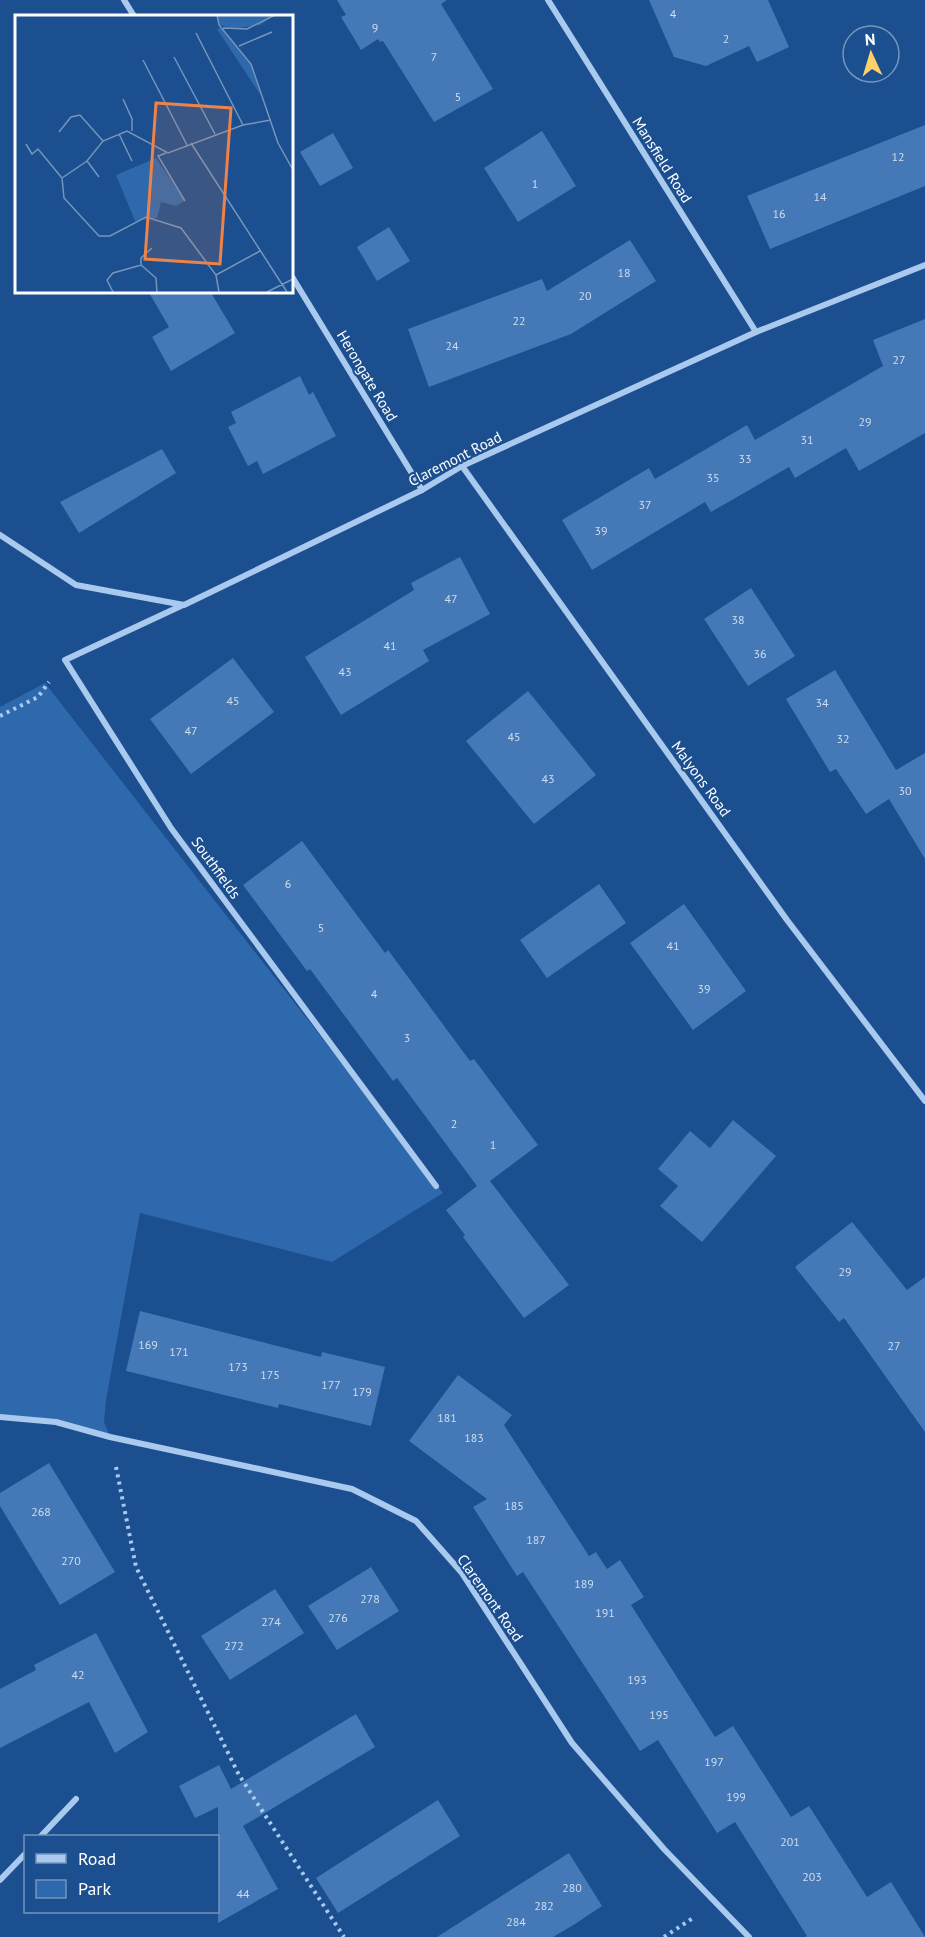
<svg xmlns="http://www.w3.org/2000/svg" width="925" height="1937" viewBox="0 0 925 1937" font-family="'PT Sans',sans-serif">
<rect width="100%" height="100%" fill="#1b4f8f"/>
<polygon fill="#2e69ad" points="45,683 443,1193 332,1262 140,1213 106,1400 104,1422 110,1437 56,1422 0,1417 0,707"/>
<g fill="#4478b7">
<polygon points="337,0 447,0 441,4 493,89 434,122 383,41 380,42 378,39 361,50 341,17 346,15"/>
<polygon points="649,0 768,0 789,47 757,62 749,46 706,66 674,57"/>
<polygon points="925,125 925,186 770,249 747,196"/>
<polygon points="542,131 576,186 518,222 484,168"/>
<polygon points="333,133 353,168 320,186 300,152"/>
<polygon points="389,227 410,261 377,281 357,247"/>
<polygon points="630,240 656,281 571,334 429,387 408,329 542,279 547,291"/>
<polygon points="148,291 210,291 235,333 171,371 152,337 169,327"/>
<polygon points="925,319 925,433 859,471 846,448 795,478 789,467 711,512 705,502 592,570 562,520 649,468 655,479 747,425 755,440 883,366 873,340"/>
<polygon points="300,376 309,395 313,392 336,436 263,474 257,461 248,466 228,427 236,423 231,412"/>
<polygon points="162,449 176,473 79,533 60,502"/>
<polygon points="460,557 490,614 423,650 429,661 341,715 305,657 414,590 411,583"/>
<polygon points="751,588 795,656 748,686 704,619"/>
<polygon points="233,658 274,712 191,774 150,719"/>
<polygon points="835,670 896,770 925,753 925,859 889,799 866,814 836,769 830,772 786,699"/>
<polygon points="528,691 596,775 534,824 466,741"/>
<polygon points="302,841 385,953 388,950 470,1061 474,1059 538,1145 490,1181 569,1285 524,1318 463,1237 465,1235 446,1210 477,1186 397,1078 393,1081 310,969 307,971 243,885"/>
<polygon points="599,884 626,923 547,978 520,940"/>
<polygon points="684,904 746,991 693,1030 630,943"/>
<polygon points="733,1120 776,1156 702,1242 660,1206 678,1186 658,1169 690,1131 710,1148"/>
<polygon points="852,1222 907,1290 925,1277 925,1432 844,1318 839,1322 795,1267"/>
<polygon points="140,1311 321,1357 322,1352 385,1367 371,1426 279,1404 278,1408 126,1371"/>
<polygon points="458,1375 512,1415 504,1425 589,1556 596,1552 607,1569 620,1560 644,1597 631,1605 715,1737 733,1726 791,1817 809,1806 867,1897 891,1882 925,1937 805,1937 807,1936 735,1822 717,1833 658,1740 640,1751 523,1572 517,1576 473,1507 487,1499 409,1441"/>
<polygon points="49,1463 115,1572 60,1605 0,1506 0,1493"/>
<polygon points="371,1567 399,1611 337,1650 308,1606"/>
<polygon points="275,1589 304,1633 230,1680 201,1636"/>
<polygon points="96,1633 148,1732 115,1753 89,1702 0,1748 0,1689 36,1670 34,1665"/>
<polygon points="356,1714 375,1747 243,1826 278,1889 218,1923 218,1807 195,1818 179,1786 219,1765 231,1789"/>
<polygon points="438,1800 460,1836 338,1913 316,1878"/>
<polygon points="569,1853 602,1906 575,1924 553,1937 437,1937"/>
</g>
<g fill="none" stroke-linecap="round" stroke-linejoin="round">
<g stroke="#a9c9ee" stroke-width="4" stroke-dasharray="3 4.5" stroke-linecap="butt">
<polyline points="0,716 38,697 49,682"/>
<polyline points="116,1467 136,1567 239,1775 344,1937"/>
<polyline points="664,1937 693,1918"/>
</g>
<g stroke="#a9c9ee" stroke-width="6">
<polyline points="124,0 134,16"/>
<polyline points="548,0 756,332"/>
<polyline points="291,275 422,490"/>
<polyline points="462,466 787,920 925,1101"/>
<polyline points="0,535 76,585 184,605 422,490 462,466 756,332 925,265"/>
<polyline points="183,605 65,660 171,828 436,1186"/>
<polyline points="0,1417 56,1422 110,1437 352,1489 416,1521 462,1573 572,1743 664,1849 749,1937"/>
<polyline points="41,1836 76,1799"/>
<polyline points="0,1880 26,1853"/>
</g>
</g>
<g text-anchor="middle" stroke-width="4.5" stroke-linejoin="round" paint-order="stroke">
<g font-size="12" fill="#d0dded">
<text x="673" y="18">4</text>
<text x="375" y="32">9</text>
<text x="726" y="43">2</text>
<text x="434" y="61">7</text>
<text x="458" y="101">5</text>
<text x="898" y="161">12</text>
<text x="535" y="188">1</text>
<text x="820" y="201">14</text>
<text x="779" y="218">16</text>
<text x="624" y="277">18</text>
<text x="585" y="300">20</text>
<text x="519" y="325">22</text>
<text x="452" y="350">24</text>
<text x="899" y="364">27</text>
<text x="865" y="426">29</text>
<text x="807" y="444">31</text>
<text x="745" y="463">33</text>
<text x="713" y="482">35</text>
<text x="645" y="509">37</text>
<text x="601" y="535">39</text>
<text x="451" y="603">47</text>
<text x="738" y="624">38</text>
<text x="390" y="650">41</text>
<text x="760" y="658">36</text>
<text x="345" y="676">43</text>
<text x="233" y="705">45</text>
<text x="822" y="707">34</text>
<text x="191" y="735">47</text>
<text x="514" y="741">45</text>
<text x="843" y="743">32</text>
<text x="548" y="783">43</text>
<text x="905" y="795">30</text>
<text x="288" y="888">6</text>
<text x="321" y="932">5</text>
<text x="673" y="950">41</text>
<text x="704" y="993">39</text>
<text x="374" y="998">4</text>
<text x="407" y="1042">3</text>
<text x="454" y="1128">2</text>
<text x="493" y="1149">1</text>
<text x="845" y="1276">29</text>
<text x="148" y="1349">169</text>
<text x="894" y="1350">27</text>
<text x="179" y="1356">171</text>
<text x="238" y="1371">173</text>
<text x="270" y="1379">175</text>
<text x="331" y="1389">177</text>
<text x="362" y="1396">179</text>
<text x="447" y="1422">181</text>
<text x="474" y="1442">183</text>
<text x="514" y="1510">185</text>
<text x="41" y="1516">268</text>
<text x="536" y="1544">187</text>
<text x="71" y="1565">270</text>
<text x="584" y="1588">189</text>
<text x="370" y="1603">278</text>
<text x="605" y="1617">191</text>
<text x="338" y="1622">276</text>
<text x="271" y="1626">274</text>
<text x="234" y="1650">272</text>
<text x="78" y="1679">42</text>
<text x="637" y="1684">193</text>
<text x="659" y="1719">195</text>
<text x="714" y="1766">197</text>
<text x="736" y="1801">199</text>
<text x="790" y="1846">201</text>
<text x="812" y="1881">203</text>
<text x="572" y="1892">280</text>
<text x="243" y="1898">44</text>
<text x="544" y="1910">282</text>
<text x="516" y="1926">284</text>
</g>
<g font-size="15" fill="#fff" stroke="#1b4f8f">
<text transform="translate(662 160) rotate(58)" y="5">Mansfield Road</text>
<text transform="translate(367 376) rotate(59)" y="5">Herongate Road</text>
<text transform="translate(455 459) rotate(-27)" y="5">Claremont Road</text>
<text transform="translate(701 779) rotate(54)" y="5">Malyons Road</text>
<text transform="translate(216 868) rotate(54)" y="5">Southfields</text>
<text transform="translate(490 1598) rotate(55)" y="5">Claremont Road</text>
</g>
</g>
<g transform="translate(15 15)">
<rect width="278" height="278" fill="#1b4f8f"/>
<path d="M202 0H260L245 10 217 14 205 10ZM207 13 236 49 246 81 202 14ZM141 143 170 186 161 191 146 187 142 203 120 206 101 160Z" fill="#2e69ad"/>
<path fill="none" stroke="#7695bc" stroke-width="1.5" d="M202 0 204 10 236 49 263 128 278 155M208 13 232 14 260 0M181 18 228 110M224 31 257 17M159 42 200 119M128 45 172 130M108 84 117 104V116M44 117 56 102 65 100 88 126M104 119 117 146M176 128 272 277M11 129 17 139 23 134 47 163M151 138 143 141 170 186M72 146 84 162M126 250V243L137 233M201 260 245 236M98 277 92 265 98 258 126 250 141 263 142 277M204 277 201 260 166 213 131 202 95 221H84L49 183 47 163 72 146 88 126 112 116 153 138 228 110 256 105M252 277 278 264"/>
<path fill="#ee8249" fill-opacity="0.15" stroke="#ee8249" stroke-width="3" d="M141 88 216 93 205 249 130 244Z"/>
<rect width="278" height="278" fill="none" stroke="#fff" stroke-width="3"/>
</g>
<rect x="24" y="1835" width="195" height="78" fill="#1b4f8f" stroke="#7695bc" stroke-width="1.5"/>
<rect x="36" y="1854" width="30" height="9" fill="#a9c9ee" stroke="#7695bc" stroke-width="1.5"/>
<text x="78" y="1865" font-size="18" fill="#ffffff">Road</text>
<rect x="36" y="1880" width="30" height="18" fill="#2e69ad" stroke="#7695bc" stroke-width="1.5"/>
<text x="78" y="1895" font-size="18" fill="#ffffff">Park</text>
<g transform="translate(871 54) rotate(356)"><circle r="28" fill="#1b4f8f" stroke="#7695bc" stroke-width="1.5"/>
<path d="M0-4.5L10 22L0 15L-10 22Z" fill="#ffd166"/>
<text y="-9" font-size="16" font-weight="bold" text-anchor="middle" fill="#ffffff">N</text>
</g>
</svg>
